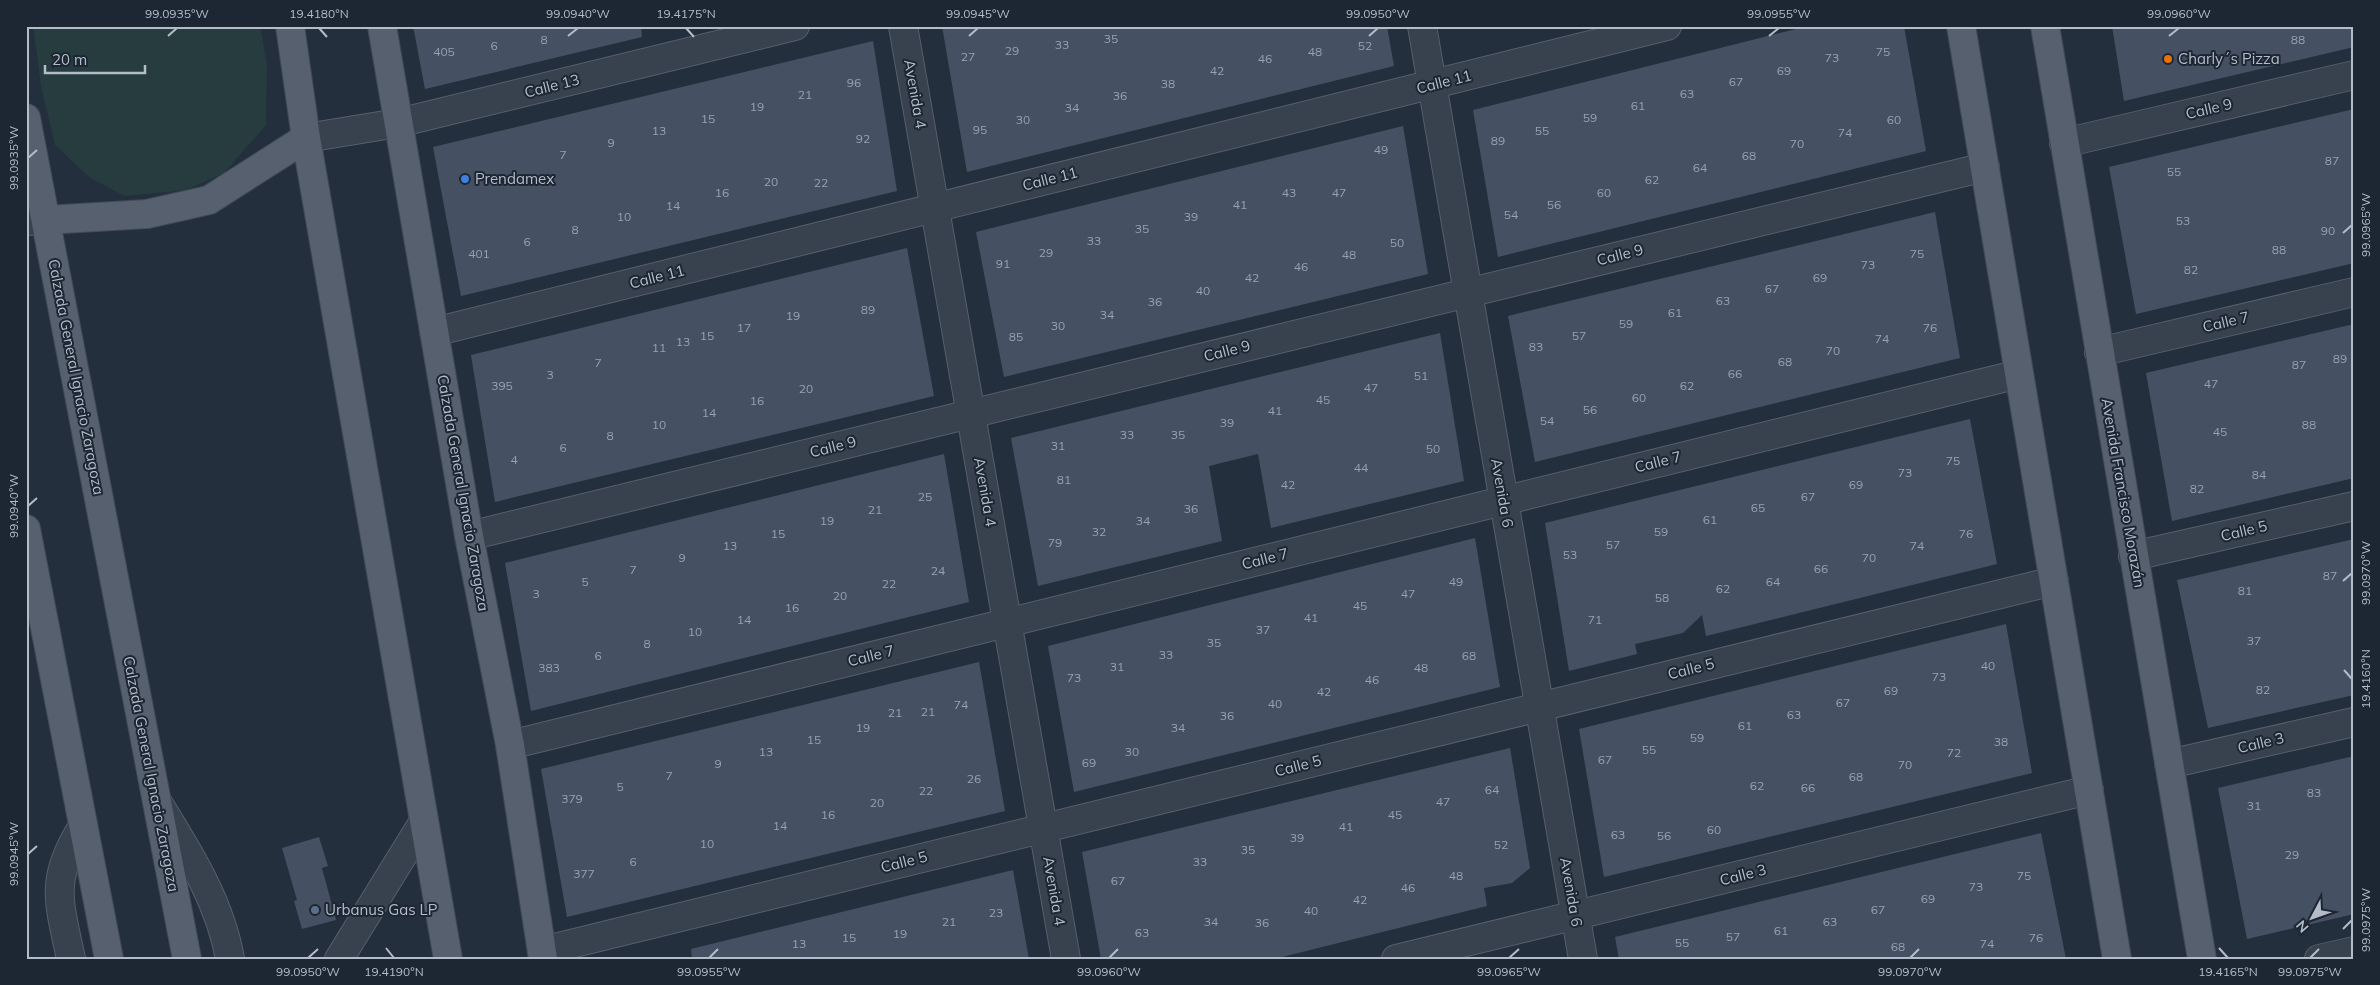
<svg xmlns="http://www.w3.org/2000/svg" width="2380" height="985" viewBox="0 0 2380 985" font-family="Mulish,sans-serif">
<rect width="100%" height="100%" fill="#242f3e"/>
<polygon fill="#263c3f" points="33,26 260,26 267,65 266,125 224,173 186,190 124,196 89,177 55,145 41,86"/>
<g fill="#455162">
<polygon points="413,26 641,26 642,37 425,89"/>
<polygon points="942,26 1387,26 1394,66 967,172"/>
<polygon points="1808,26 1904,26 1926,151 1498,257 1473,110"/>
<polygon points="2112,26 2354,26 2354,47 2124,101"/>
<polygon points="873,41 897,191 461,296 433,147"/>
<polygon points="2354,109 2354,263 2136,314 2109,167"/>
<polygon points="1403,126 1428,274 1004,377 976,232"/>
<polygon points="1935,212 1960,358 1535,462 1508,316"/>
<polygon points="907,248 934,396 495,502 471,355"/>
<polygon points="2354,324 2354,478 2172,521 2146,373"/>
<polygon points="1440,333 1464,481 1271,528 1258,454 1209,466 1222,541 1038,586 1011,438"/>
<polygon points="1970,419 1997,564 1706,636 1702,615 1683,633 1635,644 1637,654 1569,671 1545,523"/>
<polygon points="944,454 969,602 531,711 505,563"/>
<polygon points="1475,538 1500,687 1074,792 1048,646"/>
<polygon points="2354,539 2354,695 2208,728 2177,580"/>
<polygon points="2006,624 2032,773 1604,877 1579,729"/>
<polygon points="979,662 1005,811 567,917 541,769"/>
<polygon points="1510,748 1530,868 1512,883 1484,888 1487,906 1274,959 1101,959 1082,852"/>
<polygon points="2354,756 2354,914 2247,939 2218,788"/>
<polygon points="2041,833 2066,959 1619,959 1615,937"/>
<polygon points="319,837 328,866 322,868 336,920 302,929 294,901 297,900 282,848"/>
<polygon points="1013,870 1029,959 692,959 691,949"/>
</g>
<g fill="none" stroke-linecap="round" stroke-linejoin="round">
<defs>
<g id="minor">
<polyline points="903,26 1066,959"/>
<polyline points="1422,26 1583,959"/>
<polyline points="306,138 398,123 795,26"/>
<polyline points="2064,143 2354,75"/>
<polyline points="26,221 46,220"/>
<polyline points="434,332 1667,26"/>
<polyline points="2099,352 2354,292"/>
<polyline points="469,536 1985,167"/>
<polyline points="2133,556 2354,506"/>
<polyline points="510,745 2019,374"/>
<polyline points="2169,764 2354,722"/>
<path d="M158 803C188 852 220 901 230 959"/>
<polyline points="542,951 2054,581"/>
<path d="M71 959C59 901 49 880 83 826"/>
<polyline points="339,959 424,821"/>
<polyline points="1396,959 2089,790"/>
<polyline points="2319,959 2354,951"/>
</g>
<g id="major">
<polyline points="290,26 306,138 448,959"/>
<polyline points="382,26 469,536 510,745 543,959"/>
<polyline points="1961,26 2117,959"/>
<polyline points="2045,26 2202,959"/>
<polyline points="26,118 187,959"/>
<polyline points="46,220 147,214 209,200 306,138"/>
<polyline points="26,529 109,959"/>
</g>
</defs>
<use href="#minor" stroke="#565f6c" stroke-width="30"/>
<use href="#major" stroke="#414a57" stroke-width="30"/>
<use href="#minor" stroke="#38414e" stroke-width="28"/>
<use href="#major" stroke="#56606e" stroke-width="28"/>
</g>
<path fill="none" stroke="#b4bcc9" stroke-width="2" d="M319 28 327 37M686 28 694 37M168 36 177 28M568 36 578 28M969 36 978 28M1369 36 1378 28M1769 36 1779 28M2169 36 2179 28M28 158 37 150M2343 233 2352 225M28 506 37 498M2343 581 2352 573M2344 670 2352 679M28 854 37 846M2343 929 2352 920M386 948 394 958M2219 948 2228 958M308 958 318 949M709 958 718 949M1109 958 1118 949M1509 958 1519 949M1910 958 1919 949M2310 958 2319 949"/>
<circle fill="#e8710a" stroke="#1d2633" stroke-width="2" cx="2168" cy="59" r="5"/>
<circle fill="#3f7fe0" stroke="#1d2633" stroke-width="2" cx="465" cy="179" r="5"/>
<circle fill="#5c6f8a" stroke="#1d2633" stroke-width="2" cx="315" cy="910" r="5"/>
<g text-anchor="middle" stroke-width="4" stroke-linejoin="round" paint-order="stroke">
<g font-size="12" fill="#98a1af">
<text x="1111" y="43">35</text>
<text x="544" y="44">8</text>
<text x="2298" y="44">88</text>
<text x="1062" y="49">33</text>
<text x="494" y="50">6</text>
<text x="1365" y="50">52</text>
<text x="1012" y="55">29</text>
<text x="444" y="56">405</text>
<text x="1315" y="56">48</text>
<text x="1883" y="56">75</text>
<text x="968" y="61">27</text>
<text x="1832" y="62">73</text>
<text x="1265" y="63">46</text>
<text x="1217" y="75">42</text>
<text x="1784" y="75">69</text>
<text x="1736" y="86">67</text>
<text x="854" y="87">96</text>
<text x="1168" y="88">38</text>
<text x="1687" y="98">63</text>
<text x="805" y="99">21</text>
<text x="1120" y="100">36</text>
<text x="1638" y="110">61</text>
<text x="757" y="111">19</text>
<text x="1072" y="112">34</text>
<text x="1590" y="122">59</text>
<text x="708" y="123">15</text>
<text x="1023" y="124">30</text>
<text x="1894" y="124">60</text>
<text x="980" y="134">95</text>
<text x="659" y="135">13</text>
<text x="1542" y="135">55</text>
<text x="1845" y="137">74</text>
<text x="863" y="143">92</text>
<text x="1498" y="145">89</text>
<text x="611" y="147">9</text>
<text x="1797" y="148">70</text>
<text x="1381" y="154">49</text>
<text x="563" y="159">7</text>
<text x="1749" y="160">68</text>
<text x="2332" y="165">87</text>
<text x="1700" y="172">64</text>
<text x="2174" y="176">55</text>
<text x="1652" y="184">62</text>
<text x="771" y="186">20</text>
<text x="821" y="187">22</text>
<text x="722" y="197">16</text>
<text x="1289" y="197">43</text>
<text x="1339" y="197">47</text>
<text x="1604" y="197">60</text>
<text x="1240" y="209">41</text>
<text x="1554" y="209">56</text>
<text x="673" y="210">14</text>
<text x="1511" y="219">54</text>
<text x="624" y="221">10</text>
<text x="1191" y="221">39</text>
<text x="2183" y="225">53</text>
<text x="1142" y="233">35</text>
<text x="575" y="234">8</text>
<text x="2328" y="235">90</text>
<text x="1094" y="245">33</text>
<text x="527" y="246">6</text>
<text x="1397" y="247">50</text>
<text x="2279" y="254">88</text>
<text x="1046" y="257">29</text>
<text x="479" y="258">401</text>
<text x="1917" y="258">75</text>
<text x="1349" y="259">48</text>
<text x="1003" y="268">91</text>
<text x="1868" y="269">73</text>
<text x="1301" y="271">46</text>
<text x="2191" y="274">82</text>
<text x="1252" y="282">42</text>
<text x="1820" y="282">69</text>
<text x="1772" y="293">67</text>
<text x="1203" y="295">40</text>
<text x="1723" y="305">63</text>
<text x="1155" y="306">36</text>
<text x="868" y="314">89</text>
<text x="1675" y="317">61</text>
<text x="1107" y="319">34</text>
<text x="793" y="320">19</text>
<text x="1626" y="328">59</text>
<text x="1058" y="330">30</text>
<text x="744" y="332">17</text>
<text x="1930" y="332">76</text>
<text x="707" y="340">15</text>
<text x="1579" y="340">57</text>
<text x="1016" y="341">85</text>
<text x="1882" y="343">74</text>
<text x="683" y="346">13</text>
<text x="1536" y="351">83</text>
<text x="659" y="352">11</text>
<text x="1833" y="355">70</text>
<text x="2340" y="363">89</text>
<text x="1785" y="366">68</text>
<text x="598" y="367">7</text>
<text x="2299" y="369">87</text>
<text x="1735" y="378">66</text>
<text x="550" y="379">3</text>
<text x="1421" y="380">51</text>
<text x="2211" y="388">47</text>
<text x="502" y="390">395</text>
<text x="1687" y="390">62</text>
<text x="1371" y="392">47</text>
<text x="806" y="393">20</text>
<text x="1639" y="402">60</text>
<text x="1323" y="404">45</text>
<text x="757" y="405">16</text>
<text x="1590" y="414">56</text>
<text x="1275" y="415">41</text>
<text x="709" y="417">14</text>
<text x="1547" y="425">54</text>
<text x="1227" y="427">39</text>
<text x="659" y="429">10</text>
<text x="2309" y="429">88</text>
<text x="2220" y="436">45</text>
<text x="1127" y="439">33</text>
<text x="1178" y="439">35</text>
<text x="610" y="440">8</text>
<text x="1058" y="450">31</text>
<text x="563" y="452">6</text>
<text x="1433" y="453">50</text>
<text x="514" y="464">4</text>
<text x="1953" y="465">75</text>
<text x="1361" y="472">44</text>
<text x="1905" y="477">73</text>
<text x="2259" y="479">84</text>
<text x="1064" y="484">81</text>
<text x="1288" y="489">42</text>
<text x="1856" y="489">69</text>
<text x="2197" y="493">82</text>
<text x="925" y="501">25</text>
<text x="1808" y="501">67</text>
<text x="1758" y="512">65</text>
<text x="1191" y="513">36</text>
<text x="875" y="514">21</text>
<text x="1710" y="524">61</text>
<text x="827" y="525">19</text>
<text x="1143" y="525">34</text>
<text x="1099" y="536">32</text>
<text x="1661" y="536">59</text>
<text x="778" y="538">15</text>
<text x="1966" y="538">76</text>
<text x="1055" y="547">79</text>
<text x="1613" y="549">57</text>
<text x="730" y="550">13</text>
<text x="1917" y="550">74</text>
<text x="1570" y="559">53</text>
<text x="682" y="562">9</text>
<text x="1869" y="562">70</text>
<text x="1821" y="573">66</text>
<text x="633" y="574">7</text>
<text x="938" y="575">24</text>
<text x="2330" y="580">87</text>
<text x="585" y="586">5</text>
<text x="1456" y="586">49</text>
<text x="1773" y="586">64</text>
<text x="889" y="588">22</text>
<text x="1723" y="593">62</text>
<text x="2245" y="595">81</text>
<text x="536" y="598">3</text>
<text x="1408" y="598">47</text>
<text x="840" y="600">20</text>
<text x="1662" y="602">58</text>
<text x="1360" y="610">45</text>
<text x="792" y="612">16</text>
<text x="1311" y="622">41</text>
<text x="744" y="624">14</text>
<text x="1595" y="624">71</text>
<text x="1263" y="634">37</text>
<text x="695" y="636">10</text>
<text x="2254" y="645">37</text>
<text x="1214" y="647">35</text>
<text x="647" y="648">8</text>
<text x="1166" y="659">33</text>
<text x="598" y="660">6</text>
<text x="1469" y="660">68</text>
<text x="1988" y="670">40</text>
<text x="1117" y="671">31</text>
<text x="549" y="672">383</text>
<text x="1421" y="672">48</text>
<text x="1939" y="681">73</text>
<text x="1074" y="682">73</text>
<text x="1372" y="684">46</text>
<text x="2263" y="694">82</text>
<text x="1891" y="695">69</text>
<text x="1324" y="696">42</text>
<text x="1843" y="707">67</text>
<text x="1275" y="708">40</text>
<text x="961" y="709">74</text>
<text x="928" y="716">21</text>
<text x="895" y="717">21</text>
<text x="1794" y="719">63</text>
<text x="1227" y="720">36</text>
<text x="1745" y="730">61</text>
<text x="863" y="732">19</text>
<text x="1178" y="732">34</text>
<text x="1697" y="742">59</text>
<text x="814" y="744">15</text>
<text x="2001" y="746">38</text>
<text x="1649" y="754">55</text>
<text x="766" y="756">13</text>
<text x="1132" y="756">30</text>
<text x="1954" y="757">72</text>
<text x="1605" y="764">67</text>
<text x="1089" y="767">69</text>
<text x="718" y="768">9</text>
<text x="1905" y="769">70</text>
<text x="669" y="780">7</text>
<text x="1856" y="781">68</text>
<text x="974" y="783">26</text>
<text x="1757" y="790">62</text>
<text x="620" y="791">5</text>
<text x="1808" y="792">66</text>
<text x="1492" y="794">64</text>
<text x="926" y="795">22</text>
<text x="2314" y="797">83</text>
<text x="572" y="803">379</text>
<text x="1443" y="806">47</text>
<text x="877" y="807">20</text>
<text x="2254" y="810">31</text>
<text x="828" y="819">16</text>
<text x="1395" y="819">45</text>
<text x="780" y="830">14</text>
<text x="1346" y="831">41</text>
<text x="1714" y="834">60</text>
<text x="1618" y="839">63</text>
<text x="1664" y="840">56</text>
<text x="1297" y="842">39</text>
<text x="707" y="848">10</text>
<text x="1501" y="849">52</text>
<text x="1248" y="854">35</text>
<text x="2292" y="859">29</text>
<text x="633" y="866">6</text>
<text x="1200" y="866">33</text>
<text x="584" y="878">377</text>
<text x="1456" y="880">48</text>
<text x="2024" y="880">75</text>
<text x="1118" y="885">67</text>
<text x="1976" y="891">73</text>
<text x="1408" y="892">46</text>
<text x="1928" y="903">69</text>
<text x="1360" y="904">42</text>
<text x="1878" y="914">67</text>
<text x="1311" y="915">40</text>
<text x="996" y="917">23</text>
<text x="949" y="926">21</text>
<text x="1211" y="926">34</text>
<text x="1830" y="926">63</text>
<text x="1262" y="927">36</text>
<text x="1781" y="935">61</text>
<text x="1142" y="937">63</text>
<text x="900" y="938">19</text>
<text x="1733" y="941">57</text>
<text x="849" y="942">15</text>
<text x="2036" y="942">76</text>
<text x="1682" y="947">55</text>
<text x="799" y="948">13</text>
<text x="1987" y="948">74</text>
<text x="1898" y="951">68</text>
</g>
<g font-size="15" fill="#b4bcc9" stroke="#1d2633" text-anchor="start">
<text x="2178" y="64">Charly´s Pizza</text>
<text x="475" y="184">Prendamex</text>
<text x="325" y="915">Urbanus Gas LP</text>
</g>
<g font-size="15" fill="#b4bcc9" stroke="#1d2633">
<text transform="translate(1444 82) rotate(-14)" y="5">Calle 11</text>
<text transform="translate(552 86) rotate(-14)" y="5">Calle 13</text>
<text transform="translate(915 94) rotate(80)" y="5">Avenida 4</text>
<text transform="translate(2209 109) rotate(-13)" y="5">Calle 9</text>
<text transform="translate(1050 179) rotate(-14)" y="5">Calle 11</text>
<text transform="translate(1620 255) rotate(-14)" y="5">Calle 9</text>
<text transform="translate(657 277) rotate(-14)" y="5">Calle 11</text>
<text transform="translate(2226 322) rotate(-13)" y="5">Calle 7</text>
<text transform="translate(1227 351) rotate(-14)" y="5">Calle 9</text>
<text transform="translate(76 377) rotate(79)" y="5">Calzada General Ignacio Zaragoza</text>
<text transform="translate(833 447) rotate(-14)" y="5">Calle 9</text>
<text transform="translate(1658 462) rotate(-14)" y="5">Calle 7</text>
<text transform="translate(985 492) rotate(80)" y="5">Avenida 4</text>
<text transform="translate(463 493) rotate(80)" y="5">Calzada General Ignacio Zaragoza</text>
<text transform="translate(1502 493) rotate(80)" y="5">Avenida 6</text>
<text transform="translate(2123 493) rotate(80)" y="5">Avenida Francisco Morazán</text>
<text transform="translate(2244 531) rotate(-13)" y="5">Calle 5</text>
<text transform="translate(1265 559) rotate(-14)" y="5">Calle 7</text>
<text transform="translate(871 656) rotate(-14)" y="5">Calle 7</text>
<text transform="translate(1691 669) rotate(-14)" y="5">Calle 5</text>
<text transform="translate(2261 743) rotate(-13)" y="5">Calle 3</text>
<text transform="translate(1298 766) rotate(-14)" y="5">Calle 5</text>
<text transform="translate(151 774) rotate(79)" y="5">Calzada General Ignacio Zaragoza</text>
<text transform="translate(904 862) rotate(-14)" y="5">Calle 5</text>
<text transform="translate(1743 875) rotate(-14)" y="5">Calle 3</text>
<text transform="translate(1054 891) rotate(80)" y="5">Avenida 4</text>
<text transform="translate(1571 892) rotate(80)" y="5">Avenida 6</text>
</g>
</g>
<rect width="2380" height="985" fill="none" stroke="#1d2633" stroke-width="55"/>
<g transform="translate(2312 918) rotate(229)" stroke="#1d2633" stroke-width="4" paint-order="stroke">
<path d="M0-4L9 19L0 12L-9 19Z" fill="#b4bcc9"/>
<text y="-8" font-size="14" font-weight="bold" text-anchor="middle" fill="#b4bcc9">N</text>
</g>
<path d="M45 65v8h100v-8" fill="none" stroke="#b4bcc9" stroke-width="2.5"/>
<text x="52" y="65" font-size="15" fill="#b4bcc9" stroke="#1d2633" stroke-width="4" paint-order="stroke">20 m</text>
<rect x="28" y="28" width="2324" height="930" fill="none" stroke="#b4bcc9" stroke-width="2"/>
<g font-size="12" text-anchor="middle" fill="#b4bcc9">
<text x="177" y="18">99.0935°W</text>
<text x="319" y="18">19.4180°N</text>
<text x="578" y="18">99.0940°W</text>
<text x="686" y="18">19.4175°N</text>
<text x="978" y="18">99.0945°W</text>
<text x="1378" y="18">99.0950°W</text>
<text x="1779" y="18">99.0955°W</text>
<text x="2179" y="18">99.0960°W</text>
<text transform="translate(14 158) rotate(-90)" y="4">99.0935°W</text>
<text transform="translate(2366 225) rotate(-90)" y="4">99.0965°W</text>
<text transform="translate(14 506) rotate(-90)" y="4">99.0940°W</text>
<text transform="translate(2366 573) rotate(-90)" y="4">99.0970°W</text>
<text transform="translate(2366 679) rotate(-90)" y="4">19.4160°N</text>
<text transform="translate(14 854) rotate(-90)" y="4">99.0945°W</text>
<text transform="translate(2366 920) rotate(-90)" y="4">99.0975°W</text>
<text x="308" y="976">99.0950°W</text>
<text x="394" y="976">19.4190°N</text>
<text x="709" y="976">99.0955°W</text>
<text x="1109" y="976">99.0960°W</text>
<text x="1509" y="976">99.0965°W</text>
<text x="1910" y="976">99.0970°W</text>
<text x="2228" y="976">19.4165°N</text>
<text x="2310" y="976">99.0975°W</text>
</g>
</svg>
